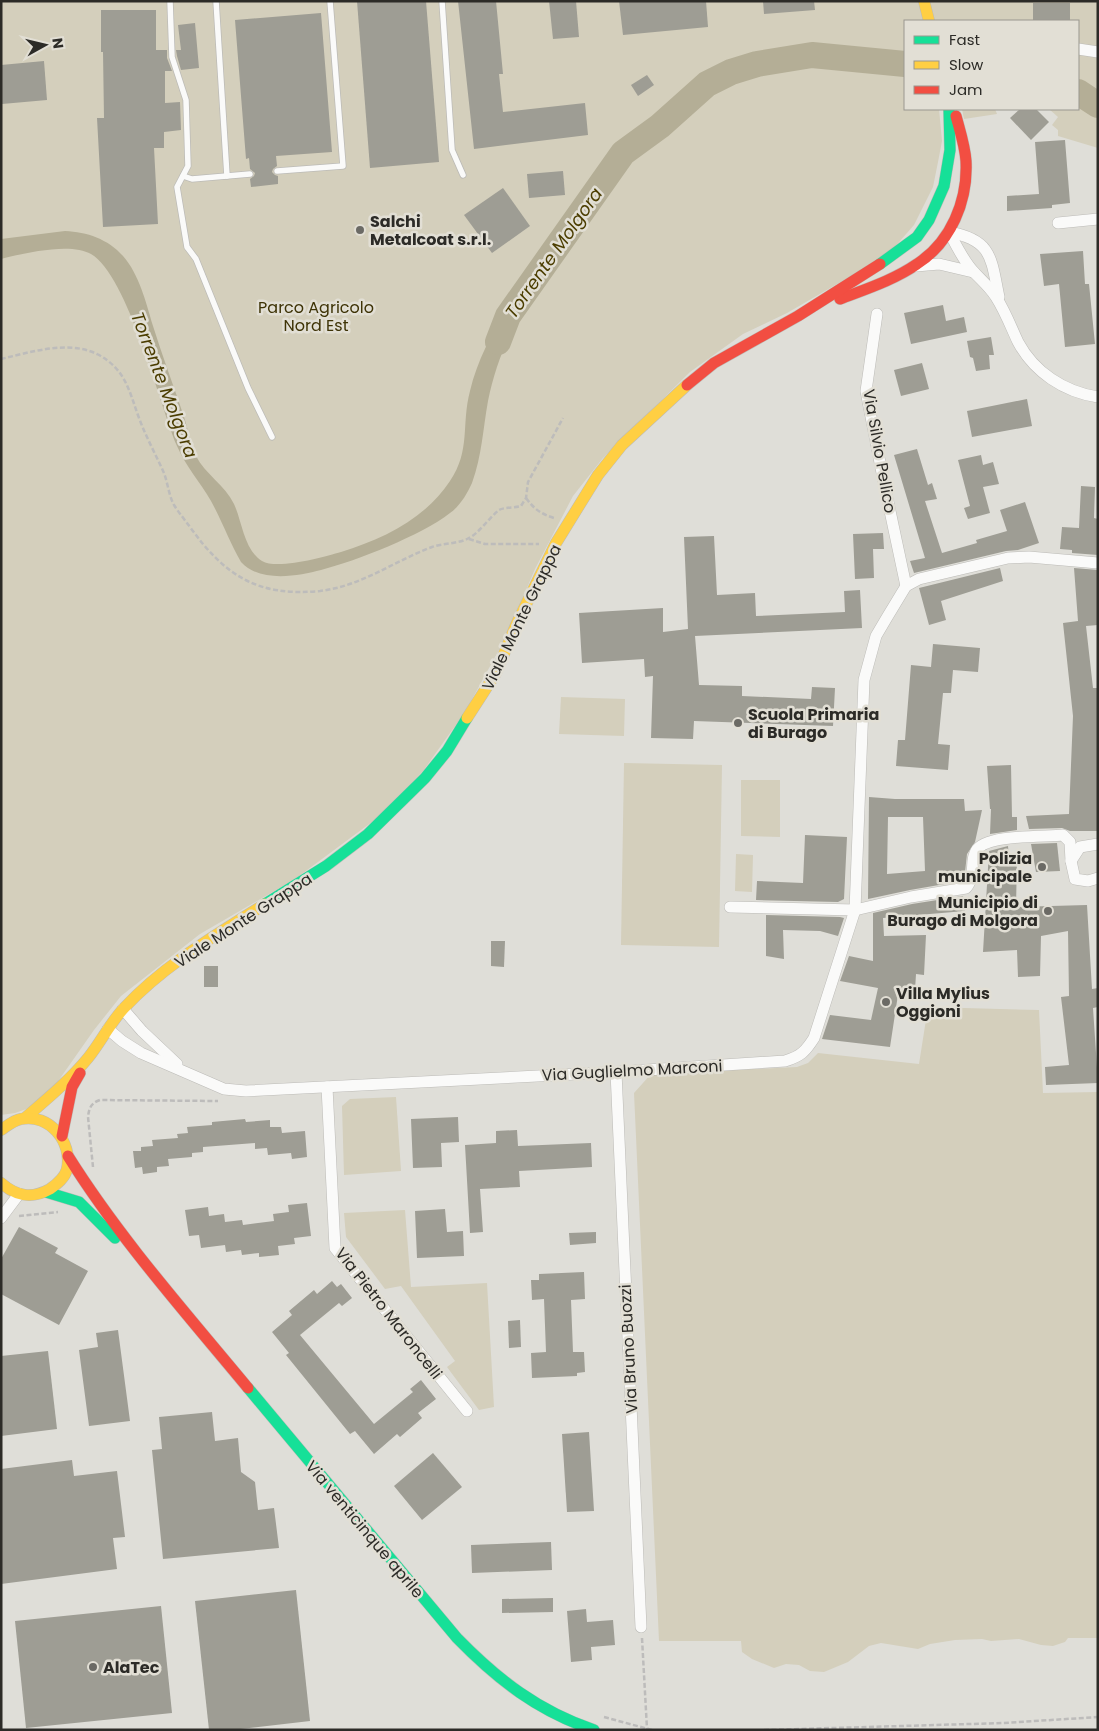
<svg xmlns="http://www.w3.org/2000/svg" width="1099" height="1731" viewBox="0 0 1099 1731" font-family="Poppins,sans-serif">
<rect width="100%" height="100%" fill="#dfded8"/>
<g fill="#d4cfbc">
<polygon points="1,1 1098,1 1098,148 1058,136 1058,130 1052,125 1058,117 1049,109 1078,109 1078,21 905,21 905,109 939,109 942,141 938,162 933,187 914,225 893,249 870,265 787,313 743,334 690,372 603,458 573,496 535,569 506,637 465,712 423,771 384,813 295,879 200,934 121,996 94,1030 54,1087 32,1107 15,1113 1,1115"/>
<polygon points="962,109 995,109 997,114 964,119"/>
<polygon points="561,697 625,699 624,736 559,734"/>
<polygon points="624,763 722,765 719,947 621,945"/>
<polygon points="741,780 780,780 780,837 741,836"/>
<polygon points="736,854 753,855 752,892 735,891"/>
<polygon points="928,1007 1039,1010 1043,1093 1098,1092 1098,1638 1068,1638 1065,1642 1053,1646 1041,1645 1019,1639 991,1641 982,1639 955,1640 930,1644 918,1649 881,1643 869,1646 848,1662 824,1672 810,1671 799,1665 786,1664 774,1668 752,1659 742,1652 741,1641 659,1641 634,1093 651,1074 797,1067 808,1063 818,1053 919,1064"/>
<polygon points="396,1097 401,1171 344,1175 342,1106 350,1099"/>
<polygon points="405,1210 411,1287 487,1283 494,1407 479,1410 447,1367 455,1361 401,1286 385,1289 346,1237 344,1213"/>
</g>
<path fill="#b4ae96" d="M65 231C87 232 108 239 123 256 139 274 146 302 153 326 162 355 173 384 183 414 188 428 190 443 196 456 205 474 225 485 234 504 242 521 244 550 262 561 277 570 324 557 341 552 383 539 425 519 450 481 471 450 461 425 470 391 477 361 492 333 508 307L520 315C505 342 494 371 488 401 483 428 482 456 472 483 467 494 460 506 450 513 422 535 356 561 321 570 298 576 260 583 241 562 230 543 222 521 211 501 200 482 186 467 177 446 159 403 128 276 91 254 71 242 24 253 1 259V239Z"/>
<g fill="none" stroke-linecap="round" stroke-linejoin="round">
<g stroke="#b4ae96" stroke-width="26">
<polyline points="1078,92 1098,105"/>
<polyline points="498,342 508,316 623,153 660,126 707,84 731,72 757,64 812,55 905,64"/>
</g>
</g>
<g fill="#9e9d94" fill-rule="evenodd">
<polygon points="357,1 426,1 439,162 370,168"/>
<polygon points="458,1 496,1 503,74 499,74 503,112 585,103 588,135 474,149"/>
<polygon points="549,1 576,1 579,37 553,39"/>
<polygon points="619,1 706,1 708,27 623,35"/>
<polygon points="763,1 814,1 815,10 764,14"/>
<rect x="1033" y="3" width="37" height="18"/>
<polygon points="101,10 156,10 156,50 167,50 167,58 172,71 165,71 165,103 180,102 181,130 164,132 164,148 154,148 158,224 103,227 97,118 104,118 103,52 101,52"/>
<polygon points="321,13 332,152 276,156 277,166 273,169 272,172 275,175 278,176 278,184 251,187 250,179 254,176 255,173 250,169 249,158 246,159 235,20"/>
<polygon points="195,23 199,68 181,70 177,56 176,50 181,50 178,25"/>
<polygon points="44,61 47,100 2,104 1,65"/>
<polygon points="647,75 654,85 638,96 631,85"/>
<polygon points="1020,109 1036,109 1049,122 1031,140 1010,118"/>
<polygon points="1065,140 1070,203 1052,205 1052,208 1007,211 1007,196 1039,194 1035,142"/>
<polygon points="563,171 565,195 529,198 527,174"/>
<polygon points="503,188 530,226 492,253 464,215"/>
<polygon points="1083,251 1085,284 1089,284 1095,344 1065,347 1059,284 1044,286 1040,254"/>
<polygon points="943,305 946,321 964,317 967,332 911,344 904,313"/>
<polygon points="991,337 994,355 989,355 990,369 976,371 973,358 970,357 967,341"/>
<polygon points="922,363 929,389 901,396 894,370"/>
<polygon points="1027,399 1032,426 972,437 967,411"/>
<polygon points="917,449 928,485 932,483 937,499 925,501 942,553 977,543 976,540 1007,531 1000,510 1025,502 1039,543 1018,550 1006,551 914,573 910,561 925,558 894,455"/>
<polygon points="981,455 983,465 993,462 999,484 983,487 990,513 968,519 964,508 970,506 958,460"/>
<polygon points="1081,486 1095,487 1094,518 1098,519 1098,555 1072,553 1072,550 1060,549 1062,527 1079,528"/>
<polygon points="883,533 884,549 873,549 874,578 855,579 853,534"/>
<polygon points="714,536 717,595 755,593 756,616 845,612 844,591 860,590 862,628 695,636 699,685 742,686 742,696 811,699 812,687 835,688 833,726 694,721 693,739 651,738 653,676 645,677 644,659 582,663 579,613 663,608 663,632 688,629 684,537"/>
<polygon points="1000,568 1003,581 941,601 946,620 929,625 919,588"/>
<polygon points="1074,568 1098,570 1098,625 1086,626 1093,688 1098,688 1098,831 1070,831 1062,828 1029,829 1026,816 1069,814 1073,716 1063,623 1078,621"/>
<polygon points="933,644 980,648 978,672 953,670 951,693 943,693 938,744 950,745 948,770 896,766 898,740 905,740 911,665 931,667"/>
<polygon points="1011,765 1012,817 1017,817 1017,830 990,834 991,809 990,809 987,766"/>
<path d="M869 797 895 799H964L965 811 982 810 975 842 967 854 965 872 962 881 910 890 868 899ZM888 817H923L925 871 887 874Z"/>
<polygon points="805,835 847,837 844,899 838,902 756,900 757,881 803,883"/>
<polygon points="1057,843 1060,871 1036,872 1031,844"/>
<polygon points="1008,846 1009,858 1017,858 1016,907 1087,905 1092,989 1098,988 1098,1007 1093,1008 1098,1083 1046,1085 1045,1067 1069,1065 1061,997 1069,996 1068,931 1041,936 1040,976 1018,977 1017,950 983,952 989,851"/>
<polygon points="963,896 965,911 883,918 884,936 926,935 924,975 916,974 915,990 899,988 890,1047 822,1039 830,1015 871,1020 878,988 840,981 849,956 873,961 873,913 912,904"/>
<polygon points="766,915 840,917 844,918 838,936 820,931 783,930 784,959 766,956"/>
<polygon points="491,941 505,941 504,967 491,966"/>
<rect x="204" y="966" width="14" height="21"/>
<polygon points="458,1117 459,1142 441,1143 442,1167 413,1168 411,1119"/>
<polygon points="245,1119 246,1122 270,1120 270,1127 281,1127 282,1133 305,1131 307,1157 292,1159 291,1153 268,1155 267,1148 255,1149 255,1143 203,1147 203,1152 192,1153 192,1157 168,1159 169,1166 157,1167 157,1172 143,1174 142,1167 135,1168 133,1151 141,1151 141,1147 153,1146 152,1140 178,1138 177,1134 188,1133 187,1127 212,1125 212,1122"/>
<polygon points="517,1130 518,1146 591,1143 592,1167 519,1171 520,1187 480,1189 483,1232 470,1233 465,1145 496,1143 496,1131"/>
<polygon points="307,1203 311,1236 294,1238 295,1244 278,1246 279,1255 259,1257 259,1253 242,1255 241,1250 226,1252 225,1245 201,1248 199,1235 189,1236 185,1210 208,1207 209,1216 224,1214 225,1222 242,1220 243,1225 274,1221 273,1214 289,1212 288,1205"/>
<polygon points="445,1209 447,1232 463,1231 464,1256 417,1258 415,1211"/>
<polygon points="19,1227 58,1248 55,1253 88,1271 59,1325 1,1294 1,1259"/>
<polygon points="596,1232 596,1243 570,1245 569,1233"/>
<polygon points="584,1272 585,1299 571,1300 573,1352 584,1352 585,1372 577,1373 577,1376 532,1378 531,1353 546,1352 544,1299 532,1300 531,1280 539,1280 539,1274"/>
<polygon points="332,1281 337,1287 341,1284 352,1298 342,1306 339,1303 300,1335 374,1424 413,1392 410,1389 421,1380 436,1399 418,1413 422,1418 400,1437 397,1434 374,1454 355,1431 350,1434 286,1355 289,1353 272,1332 292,1315 289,1311 314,1290 317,1294"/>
<polygon points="520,1320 521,1347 509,1348 508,1321"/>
<polygon points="118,1330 130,1421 89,1426 79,1350 98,1347 96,1333"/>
<polygon points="48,1351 57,1429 1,1436 1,1356"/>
<polygon points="212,1412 215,1441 238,1438 241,1472 255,1482 258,1510 274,1508 279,1548 163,1559 152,1450 162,1449 159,1417"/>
<polygon points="589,1432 594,1511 567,1512 562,1434"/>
<polygon points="433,1453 462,1487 422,1520 394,1486"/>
<polygon points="72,1460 74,1476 117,1471 125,1537 113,1538 117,1569 1,1584 1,1469"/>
<polygon points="551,1542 552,1570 472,1573 471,1545"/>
<polygon points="296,1590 310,1721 232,1730 209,1730 195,1601"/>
<polygon points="553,1598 553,1612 502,1613 502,1599"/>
<polygon points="161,1606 172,1713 26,1728 15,1621"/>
<polygon points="586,1609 587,1622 613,1620 615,1645 591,1647 592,1660 571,1662 567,1611"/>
</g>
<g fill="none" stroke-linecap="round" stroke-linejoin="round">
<defs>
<g id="lane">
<polyline points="170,1 172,57 186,100 188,166 177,187 187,247 196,259 248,388 272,437"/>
<polyline points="216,1 227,176"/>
<polyline points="442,1 452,150 463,175"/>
<polyline points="277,171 343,166 330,1"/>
<polyline points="183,176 192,179 250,174"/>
</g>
<g id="street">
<polyline points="1078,49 1098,52"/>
<polyline points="1058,223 1098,219"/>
<path d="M949 232C956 245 963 260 973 271 981 280 989 286 996 297 1005 311 1011 327 1018 342 1034 372 1064 392 1098 397"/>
<path d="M949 232C993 240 991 259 999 297"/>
<polyline points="916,266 939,264 973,272"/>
<polyline points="877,314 866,391 883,478 906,586"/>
<polyline points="1071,861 1080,847 1098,844"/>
<path d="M730 907 855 910 911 897 966 888C977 875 969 862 976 851 985 834 1045 837 1063 835L1070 842 1071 861 1075 879 1088 881 1098 878"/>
<polyline points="123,1009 142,1031 177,1064"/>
<path d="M108 1029 122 1041 141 1053 224 1089 246 1091 616 1072 785 1061C801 1056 805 1052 814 1038L855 910 864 680 876 636 886 619 906 586 919 579 1008 558 1029 557 1098 563"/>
<polyline points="616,1072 641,1627"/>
<polyline points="327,1087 335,1248 467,1411"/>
<polyline points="1,1218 19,1194"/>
</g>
<g id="fast">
<polyline points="880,264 917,237 929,220 944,186 950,150 949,109"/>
<polyline points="265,904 326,866 368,834 425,778 447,751 467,718"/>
<polyline points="46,1192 79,1202 115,1238"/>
<path d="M248 1388 457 1638C498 1680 538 1711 594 1730"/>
</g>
<g id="slow">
<polyline points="924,1 929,21"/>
<polyline points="467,718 496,673 516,625 556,543 598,475 622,445 687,385"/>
<path d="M25 1118C47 1099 70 1080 88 1058 101 1042 110 1023 124 1008 164 965 216 935 265 904"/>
<path d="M1 1130C7 1126 14 1120 21 1119 49 1113 73 1142 67 1169 65 1178 57 1184 50 1189 32 1199 17 1197 1 1183"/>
</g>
<g id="jam">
<path d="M840 299C866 289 894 280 917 264 951 242 968 201 966 161 965 146 960 131 956 116"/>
<polyline points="687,385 714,363 798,316 880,264"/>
<polyline points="62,1136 72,1087 80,1073"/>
<path d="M68 1156C120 1239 186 1313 248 1388"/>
</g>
</defs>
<use href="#lane" stroke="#bcbbb7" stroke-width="7"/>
<use href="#street" stroke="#bcbbb7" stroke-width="12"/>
<use href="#fast" stroke="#bcbbb7" stroke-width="12"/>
<use href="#slow" stroke="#bcbbb7" stroke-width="12"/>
<use href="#jam" stroke="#bcbbb7" stroke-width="12"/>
<g stroke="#bdbcbb" stroke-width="2.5" stroke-dasharray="5 2.5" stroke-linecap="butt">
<path d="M1 359C31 352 68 340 97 354 126 369 129 391 139 418 146 437 156 455 164 473 168 484 169 496 174 505 179 513 185 520 190 527 225 576 258 597 320 591 362 586 394 561 432 547 443 543 459 544 469 538 479 533 489 518 499 510 505 507 514 508 521 506L526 498 528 482 563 418"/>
<path d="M526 498C534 509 541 514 554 518"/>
<polyline points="469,539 485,544 539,544"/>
<path d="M93 1167 88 1117C89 1108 91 1103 100 1100L218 1101"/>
<polyline points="19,1216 58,1212"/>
<polyline points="642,1638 647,1729"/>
<polyline points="604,1717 652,1730"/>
<polyline points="764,1730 1004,1723 1098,1717"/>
</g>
<use href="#lane" stroke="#fafaf9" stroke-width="5.5"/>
<use href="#street" stroke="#fafaf9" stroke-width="11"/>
<use href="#fast" stroke="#16e098" stroke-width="11"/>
<use href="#slow" stroke="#ffcf43" stroke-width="11"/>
<use href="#jam" stroke="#f24e42" stroke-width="11"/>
</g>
<g fill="#6b6a65" stroke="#e2dfd5" stroke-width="2">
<circle cx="360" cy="230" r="5"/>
<circle cx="738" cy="723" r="5"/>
<circle cx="1042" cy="867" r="5"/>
<circle cx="1048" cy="911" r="5"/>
<circle cx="886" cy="1002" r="5"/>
<circle cx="93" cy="1667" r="5"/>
</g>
<g text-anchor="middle" stroke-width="5" stroke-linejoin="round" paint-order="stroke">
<g font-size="16" font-weight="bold" fill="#2c2b27" stroke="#e2dfd5" text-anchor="start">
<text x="370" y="227">Salchi<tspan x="370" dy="18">Metalcoat s.r.l.</tspan></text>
<text x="748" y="720">Scuola Primaria<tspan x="748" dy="18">di Burago</tspan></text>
<text x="1032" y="864" text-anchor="end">Polizia<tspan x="1032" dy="18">municipale</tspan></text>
<text x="1038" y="908" text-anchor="end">Municipio di<tspan x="1038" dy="18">Burago di Molgora</tspan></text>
<text x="896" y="999">Villa Mylius<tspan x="896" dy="18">Oggioni</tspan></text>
<text x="103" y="1673">AlaTec</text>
</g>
<g font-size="16" fill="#3e3306" stroke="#e2dfd5">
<text x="316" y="313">Parco Agricolo<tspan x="316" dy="18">Nord Est</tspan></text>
</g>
<g font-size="16" fill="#2c2b27" stroke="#e2dfd5">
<text transform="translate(880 451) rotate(80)" y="6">Via Silvio Pellico</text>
<text transform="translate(521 617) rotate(-64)" y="6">Viale Monte Grappa</text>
<text transform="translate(243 920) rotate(-33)" y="6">Viale Monte Grappa</text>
<text transform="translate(632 1070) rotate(-3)" y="6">Via Guglielmo Marconi</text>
<text transform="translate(389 1313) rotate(52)" y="6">Via Pietro Maroncelli</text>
<text transform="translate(628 1349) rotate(-93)" y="6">Via Bruno Buozzi</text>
<text transform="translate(365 1529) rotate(50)" y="6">Via venticinque aprile</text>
</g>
<g font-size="18" font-style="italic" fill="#4b3d00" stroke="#e2dfd5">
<text transform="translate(554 253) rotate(-55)" y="6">Torrente Molgora</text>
<text transform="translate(164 385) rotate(69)" y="6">Torrente Molgora</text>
</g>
</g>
<rect width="1099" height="1731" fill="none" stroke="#2c2b27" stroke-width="5"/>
<rect x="904" y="20" width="175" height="90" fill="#e2dfd5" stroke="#99978f"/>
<rect x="914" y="36" width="25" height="8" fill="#16e098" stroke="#99978f"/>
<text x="949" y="45" font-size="15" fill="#2c2b27">Fast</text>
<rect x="914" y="61" width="25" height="8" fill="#ffcf43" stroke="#99978f"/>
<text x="949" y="70" font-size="15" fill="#2c2b27">Slow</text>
<rect x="914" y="86" width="25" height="8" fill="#f24e42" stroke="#99978f"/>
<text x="949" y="95" font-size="15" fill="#2c2b27">Jam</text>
<g transform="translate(45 45) rotate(82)" stroke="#e2dfd5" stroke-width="4" paint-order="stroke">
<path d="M0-4L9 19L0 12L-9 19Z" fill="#2c2b27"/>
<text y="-8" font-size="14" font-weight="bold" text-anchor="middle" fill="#2c2b27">N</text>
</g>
</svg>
